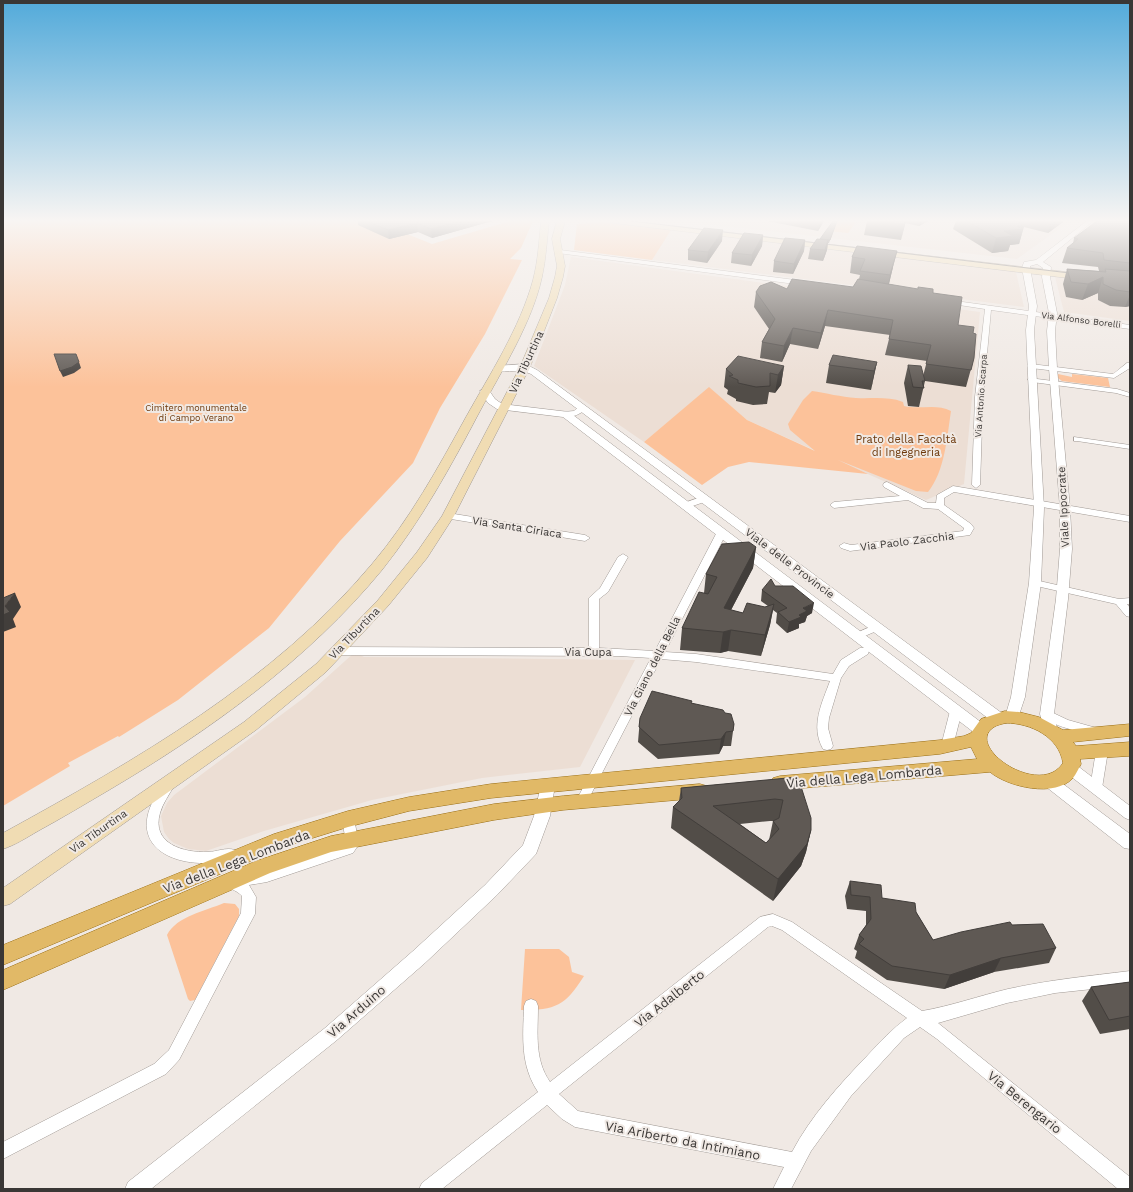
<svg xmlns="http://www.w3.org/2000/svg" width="1133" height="1192" viewBox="0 0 1133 1192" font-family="'Work Sans',sans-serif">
<rect width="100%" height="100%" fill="#f0e9e4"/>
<g fill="#ecded4">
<polygon points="679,221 1070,221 1017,259"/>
<polygon points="601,222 1016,272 1024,307 574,250"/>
<polygon points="571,257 980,312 964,484 926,500 747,420 709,388 644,442 534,366 565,285"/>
<polygon points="1055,277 1130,287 1130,321 1064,312"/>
<polygon points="355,652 364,657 635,660 580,767 482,778 372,800 264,831 206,851 188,849 174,843 169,839 164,832 161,816 167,803 174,795 305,697"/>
</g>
<g fill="#fcc29a">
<polygon points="3,221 414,221 407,234 432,244 510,221 533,221 521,248 510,259 522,260 485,334 440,408 413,463 340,541 269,628 178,700 119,737 118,736 68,763 70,766 3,806"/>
<polygon points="836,221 856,222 848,233 829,231"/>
<polygon points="601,222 671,230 652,260 574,250 577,224"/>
<polygon points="1058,374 1072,377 1072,374 1108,378 1110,387 1062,381 1058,378"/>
<path d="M709 387 747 420 815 451 790 430 788 424 803 400 812 391C826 393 841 397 856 398 872 399 887 396 903 402L904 406C920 410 936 403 951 411 947 437 945 471 928 492L916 491 838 460 868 474 749 462 728 467 702 485 644 442Z"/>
<path d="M224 903 235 904 239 909V916L195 1000 190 1001 188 999 167 935C177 916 205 911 224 903Z"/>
<path d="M525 949H559L569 957 572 972 584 976C565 1006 556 1010 521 1010Z"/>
</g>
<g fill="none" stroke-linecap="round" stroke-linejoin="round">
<defs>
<g id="minor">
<polygon points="560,250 803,281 806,283 803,285 558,253 557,252"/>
<polygon points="948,300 1130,325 1130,329 991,310 983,397 980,485 976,488 972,485 975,397 985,309 946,303 946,301"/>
<polygon points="1127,363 1130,363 1130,368 1114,378 1031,368 1027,366 1031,364 1113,374"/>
<polygon points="1029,378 1117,389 1130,393 1130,397 1116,393 1032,382 1028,380"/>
<path d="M580 406H583L587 408C581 414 570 420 562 414L563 412 574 411Z"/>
<polygon points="1074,437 1130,445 1130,449 1077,441 1074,441"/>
<polygon points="887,482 928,503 936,503 937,495 953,486 1130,516 1130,522 954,492 944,498 944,505 971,524 974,528 970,535 850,551 841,548 839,546 844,543 851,545 963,531 964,528 938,509 923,508 908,500 834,508 830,505 834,502 900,496 884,487 883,485 884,483"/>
<polygon points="704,496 707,497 708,499 707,501 687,508 683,505 684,503"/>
<polygon points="448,513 585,535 590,538 585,541 445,518 443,516"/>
<path d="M722 529 727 532 665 652 696 654 833 674 841 660 860 648H868L869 651 868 654 849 666 841 678 829 718 828 728 833 746 831 749 827 750 823 749C810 726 822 703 830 681L696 662 661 659 586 804 582 806 578 804 576 801 651 658 619 656 338 655 333 651 338 647 589 648V598L600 588 618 557 623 554 628 557 608 592 599 599V648L655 651 717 532Z"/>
<polygon points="1035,580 1119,599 1130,598 1130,604 1127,604 1130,608 1130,617 1126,616 1116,604 1032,585 1030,583"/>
<polygon points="877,624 881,625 882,627 881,629 858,639 853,636 854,634"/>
<polygon points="956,707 960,708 962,711 953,746 951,749 947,750 943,749 941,746 950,711 952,708"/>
<path d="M1047 710 1068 720 1100 729 1102 732 1100 735 1096 736C1083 732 1048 726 1041 714L1043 711Z"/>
<polygon points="1102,747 1106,748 1108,751 1102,788 1100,791 1096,793 1092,791 1090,788 1096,751 1098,748"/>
<path d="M168 781 172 783 174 786C169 795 163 803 160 813 151 844 184 853 208 852 216 852 226 847 235 850L237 854 235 858C191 873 123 855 155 797 158 791 161 783 168 781Z"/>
<path d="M348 814 352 815 354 819 359 844 353 853 267 882 249 885 256 897 255 914 179 1060 166 1074 3 1159V1142L154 1064 169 1050 241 913 242 896C237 890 226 888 222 881L224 877 229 875 240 880 242 876 267 870 343 845 346 842 342 819 344 815Z"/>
<path d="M773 914 792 922 922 1011C951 1006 979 996 1008 989 1049 980 1089 976 1130 971V985L1055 993 1007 1003 938 1023 1130 1177V1189H1118L937 1039 920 1027 904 1038 851 1096 811 1151 791 1189H773L784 1167 575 1127 562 1119 547 1105 442 1189H419L422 1183 538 1092C520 1065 523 1037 524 1006L526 1001 531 999 536 1001 538 1006C538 1033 534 1059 550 1082L760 917ZM772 926 782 930 907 1018C892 1029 880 1042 867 1056 839 1085 811 1116 792 1152L578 1111 559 1094 768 927Z"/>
</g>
<g id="tertiary">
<polygon points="1087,221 1093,221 1043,262 1051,267 1050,277 1057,313 1055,331 1057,368 1070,508 1072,549 1068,599 1054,714 1057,729 1055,733 1050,734 1045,733 1040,714 1056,599 1060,549 1060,508 1049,368 1047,331 1049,313 1042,277 1043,268 1037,264 1030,266 1030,268 1037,306 1034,330 1044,508 1041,583 1025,697 1017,721 1012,722 1007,721 1005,717 1011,697 1029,583 1034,508 1026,330 1029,306 1022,268 1024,262 1036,260"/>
<path d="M525 364 537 370 1003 714 1005 718 1003 722 998 723 993 722 531 374C518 367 500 375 493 369L497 366Z"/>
<polygon points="485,388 488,389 495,399 502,404 569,412 986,726 988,730 986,734 981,735 976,734 563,417 497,409 488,403 480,391"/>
<polygon points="1070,762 1075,764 1130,806 1130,820 1125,818 1065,772 1063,768 1065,764"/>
<polygon points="1050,776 1055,778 1130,834 1130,849 1124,848 1045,786 1043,782 1045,778"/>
<polygon points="548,779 553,781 555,785 550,816 536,854 497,895 425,963 337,1040 151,1189 125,1189 128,1182 325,1028 413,951 485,885 523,845 534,816 541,785 543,781"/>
</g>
<g id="secondary">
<path d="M541 221H549C547 240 546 259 542 277 532 323 502 370 480 411 451 466 421 521 382 570 308 660 209 731 109 790 85 804 62 818 38 831 26 838 15 845 3 849V833C136 760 273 682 372 564 410 519 438 468 466 417 490 374 520 328 533 280 538 261 539 241 541 221Z"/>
<polygon points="557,221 565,221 560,239 565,266 563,277 557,298 530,367 454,516 427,558 388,606 326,672 256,730 10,904 3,906 3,888 244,722 316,664 378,600 417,552 442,516 520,367 549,298 555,277 557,266 552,239"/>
<polygon points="610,221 629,221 1084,274 1088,277 1084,280 614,223"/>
</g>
<g id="primary">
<path d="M1005 711 1019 712 1039 717 1063 730 1130 724V736L1073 742 1076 746 1130 742V756L1080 759 1081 764C1079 768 1076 774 1073 778 1055 798 1008 787 990 772L780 790 773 788 771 783 773 778 780 776 977 759 971 747 940 754 491 798 409 811 348 827 287 846 3 965V945L274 834 348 811 409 797 491 784 940 740 964 736 971 733 981 719ZM1006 723C1031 723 1059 737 1063 763 1040 799 963 746 994 727 997 725 1002 724 1006 723Z"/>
<polygon points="700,784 707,786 709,791 707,796 700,798 563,810 494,820 331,852 270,873 3,990 3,970 256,861 331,836 494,804 563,796"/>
</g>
</defs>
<use href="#minor" stroke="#a19a95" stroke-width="1"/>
<use href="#tertiary" stroke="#a19a95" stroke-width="1"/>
<use href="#secondary" stroke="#a19a95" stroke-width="1"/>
<use href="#primary" stroke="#9a6e13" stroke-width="1"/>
<use href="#minor" fill="#fff" fill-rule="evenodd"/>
<use href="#tertiary" fill="#fff" fill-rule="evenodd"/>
<use href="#secondary" fill="#f0dcb3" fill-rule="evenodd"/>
<use href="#primary" fill="#e1b967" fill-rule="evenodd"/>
<g stroke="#77726f" stroke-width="1">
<polyline points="631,221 867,249"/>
<polyline points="885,251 1078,274"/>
</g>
</g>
<g fill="#524d48" fill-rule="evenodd">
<polygon points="358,221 492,221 432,238 418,232 389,239 358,225"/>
<polygon points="767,221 824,221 818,231"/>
<polygon points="867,221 928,221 919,226 905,223 901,240 864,235"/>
<polygon points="956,221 1063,221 1063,222 1048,233 1024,227 1019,244 1010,245 1008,251 992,253 953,229"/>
<polygon points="1130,221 1130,306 1125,307 1110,306 1098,300 1098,293 1082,300 1066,297 1063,284 1067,269 1099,271 1098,267 1062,263 1067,248 1073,244 1074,238"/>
<polygon points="836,224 829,243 828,243 827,250 823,261 808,259 810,249 820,239"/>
<polygon points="763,235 762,246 751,266 731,263 732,253"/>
<polygon points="805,240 804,251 793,274 773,272 774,261"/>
<polygon points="722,241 707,263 688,260 688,250"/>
<polygon points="857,246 893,267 889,284 933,293 958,325 973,333 974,358 966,387 925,381 919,407 908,406 904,383 908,365 923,376 927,361 885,355 890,335 825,326 818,349 790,344 782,362 760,358 762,342 769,329 754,307 756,292 787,289 853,287 859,279 860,275 850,273 852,257"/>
<polygon points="877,362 871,390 826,383 829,365"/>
<polygon points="784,366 781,385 775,393 769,392 767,404 753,405 736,401 736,399 727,394 728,390 724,387 726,369"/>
<polygon points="756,547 753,568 731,610 743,613 768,606 761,601 762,590 775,586 812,613 807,616 805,622 799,624 799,628 787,633 776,623 777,613 773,610 770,625 761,656 728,651 720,653 680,650 682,628 704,593 706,574"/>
<polygon points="692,703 734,724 731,746 723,746 719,754 658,759 638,742 640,718"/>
<path d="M798 777 811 830 806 852 801 866 773 901 671 828 673 807 679 801 681 788ZM770 821H773L769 840 766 843 740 824Z"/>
<polygon points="850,881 882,898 916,912 933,940 1012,925 1056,948 1049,963 994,972 944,989 887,980 855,958 857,951 854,949 859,935 866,925 866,911 847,909 845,896"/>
<polygon points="1130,982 1130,1029 1100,1034 1082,1001 1091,987"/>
</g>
<g fill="#423e3b">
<polygon points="460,221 492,221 432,238 431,229"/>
<polygon points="820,221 824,221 818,231"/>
<polygon points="905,221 906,221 901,240 904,224"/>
<polygon points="920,221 928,221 919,226"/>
<polygon points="1051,221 1063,221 1063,222 1048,233"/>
<polygon points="417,223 418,232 389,239 388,230"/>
<polygon points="1024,225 1019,244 1010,245 1008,251 992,253 996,238 1004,231 1017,226"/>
<polygon points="723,230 722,241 707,263 708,252"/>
<polygon points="763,235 762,246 751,266 752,255"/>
<polygon points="805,240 804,251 793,274 794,264"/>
<polygon points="828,240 827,250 823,261 825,250"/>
<polygon points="897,251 887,291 890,275"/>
<polygon points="1103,277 1098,293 1082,300 1088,284"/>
<polygon points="1130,295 1130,306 1125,307"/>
<polygon points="828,310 825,326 818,349 821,333"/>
<polygon points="793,328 790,344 782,362 784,346"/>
<polygon points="79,362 81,368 74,373 63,377 60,371"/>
<polygon points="877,362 873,380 871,390 874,371"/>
<polygon points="784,366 781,385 775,393 778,375"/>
<polygon points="756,547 753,568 721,629 724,608"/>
<polygon points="15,593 21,607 13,619 16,627 3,632 3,615 5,606"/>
<polygon points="814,603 812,613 807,616 805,622 799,624 799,628 787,633 789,622 799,615 803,608"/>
<polygon points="774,604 770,625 761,656 765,635"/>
<polygon points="731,630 728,651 720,653 723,632"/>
<polygon points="726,732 723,746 719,754 721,739"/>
<polygon points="811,830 806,852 801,866 773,901 778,879"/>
<polygon points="1001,958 994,972 944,989 950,975"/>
</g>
<g fill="#5f5954" stroke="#423e3b" fill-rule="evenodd">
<polygon points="367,221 460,221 431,229 417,223 388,230"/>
<polygon points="833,221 837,221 830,240 820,239"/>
<polygon points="869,221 905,221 904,224"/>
<polygon points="967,221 1016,221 1024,225 1017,226 1023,229 1004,231 1013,236 996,238"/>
<polygon points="1097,221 1130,221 1130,263 1104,260 1103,253 1067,248 1078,239 1074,238"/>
<polygon points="704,228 723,230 708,252 688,250"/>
<polygon points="744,233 763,235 752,255 732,253"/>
<polygon points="785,238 805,240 794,264 774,261"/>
<polygon points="817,239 828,240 825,250 810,249"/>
<polygon points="857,246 897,251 890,275 860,271 865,259 852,257"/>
<polygon points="1067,269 1106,272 1105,269 1130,271 1130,292 1116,290 1103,284 1103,277 1088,284 1071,282"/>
<polygon points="792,279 853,287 858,279 918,289 918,287 933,289 933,293 962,297 958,325 974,327 973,333 976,334 974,358 971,370 926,364 931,345 889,339 893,320 828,310 821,333 793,328 784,346 762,342 775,319 756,292 760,286 771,282 787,289"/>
<polygon points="54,354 76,354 79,362 72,367 60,371"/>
<polygon points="833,355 877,362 874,371 829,365"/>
<polygon points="738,356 784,366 778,375 770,373 770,386 756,387 738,383 738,380 729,376 733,375 726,369"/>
<polygon points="908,365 921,366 925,381 922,381 924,388 913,387"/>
<polygon points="749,542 756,547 724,608 743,613 747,603 765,607 774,604 765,635 731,630 723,632 682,628 699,592 708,594 717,577 706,574 722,544"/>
<polygon points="771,579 775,586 793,586 814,603 803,608 807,611 799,615 801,617 789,622 778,612 787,608 762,590"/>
<polygon points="15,593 5,606 10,612 3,615 3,598"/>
<polygon points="652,691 692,701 691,703 723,710 725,713 731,714 734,724 733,731 726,732 721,739 659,745 639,727 640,718"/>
<path d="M798 777 811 818V830L807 844 778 879 673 807 682 798 681 788ZM775 799 783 800 779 818 773 821 779 829 766 843 713 806Z"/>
<polygon points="850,881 881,885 882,898 915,903 916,912 933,940 961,932 1010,922 1012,925 1043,924 1056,948 1001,958 950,975 892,966 859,944 864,939 859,935 871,919 870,897 851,895"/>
<polygon points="1130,982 1130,1016 1109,1020 1091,987"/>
</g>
<linearGradient id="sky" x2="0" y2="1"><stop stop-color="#52aada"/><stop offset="0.57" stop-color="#f8f5f3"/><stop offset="1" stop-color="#f8f5f3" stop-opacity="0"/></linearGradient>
<rect width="1133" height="387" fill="url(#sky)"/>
<g text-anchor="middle" stroke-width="4" stroke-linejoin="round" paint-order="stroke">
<g font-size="9" fill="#3a3735" stroke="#f0e9e4">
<text transform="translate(1081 320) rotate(7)" y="3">Via Alfonso Borelli</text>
<text transform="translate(981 396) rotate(-86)" y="3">Via Antonio Scarpa</text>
</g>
<g font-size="9" fill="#6d390c" stroke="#f0e9e4">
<text x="196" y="411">Cimitero monumentale<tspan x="196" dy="10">di Campo Verano</tspan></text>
</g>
<g font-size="11" fill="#3a3735" stroke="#f0e9e4">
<text transform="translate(526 362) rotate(-65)" y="4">Via Tiburtina</text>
<text transform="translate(1063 507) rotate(-93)" y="4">Viale Ippocrate</text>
<text transform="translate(517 527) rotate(9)" y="4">Via Santa Ciriaca</text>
<text transform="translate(907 541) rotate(-7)" y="4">Via Paolo Zacchia</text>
<text transform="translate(790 563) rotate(37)" y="4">Viale delle Provincie</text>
<text transform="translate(354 633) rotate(-46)" y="4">Via Tiburtina</text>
<text x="588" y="656">Via Cupa</text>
<text transform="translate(652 666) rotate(-63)" y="4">Via Giano della Bella</text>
<text transform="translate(98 831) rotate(-35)" y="4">Via Tiburtina</text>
</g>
<g font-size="11" fill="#6d390c" stroke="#f0e9e4">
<text x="906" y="443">Prato della Facoltà<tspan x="906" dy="13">di Ingegneria</tspan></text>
</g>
<g font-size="13" fill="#3a3735" stroke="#f0e9e4">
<text transform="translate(864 776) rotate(-5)" y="5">Via della Lega Lombarda</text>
<text transform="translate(236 861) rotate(-21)" y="5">Via della Lega Lombarda</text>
<text transform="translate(669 998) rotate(-38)" y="5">Via Adalberto</text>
<text transform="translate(356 1011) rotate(-41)" y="5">Via Arduino</text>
<text transform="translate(1025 1102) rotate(39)" y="5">Via Berengario</text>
<text transform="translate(683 1140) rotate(11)" y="5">Via Ariberto da Intimiano</text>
</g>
</g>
<rect width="1133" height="1192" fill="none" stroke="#3a3735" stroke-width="8"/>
</svg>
